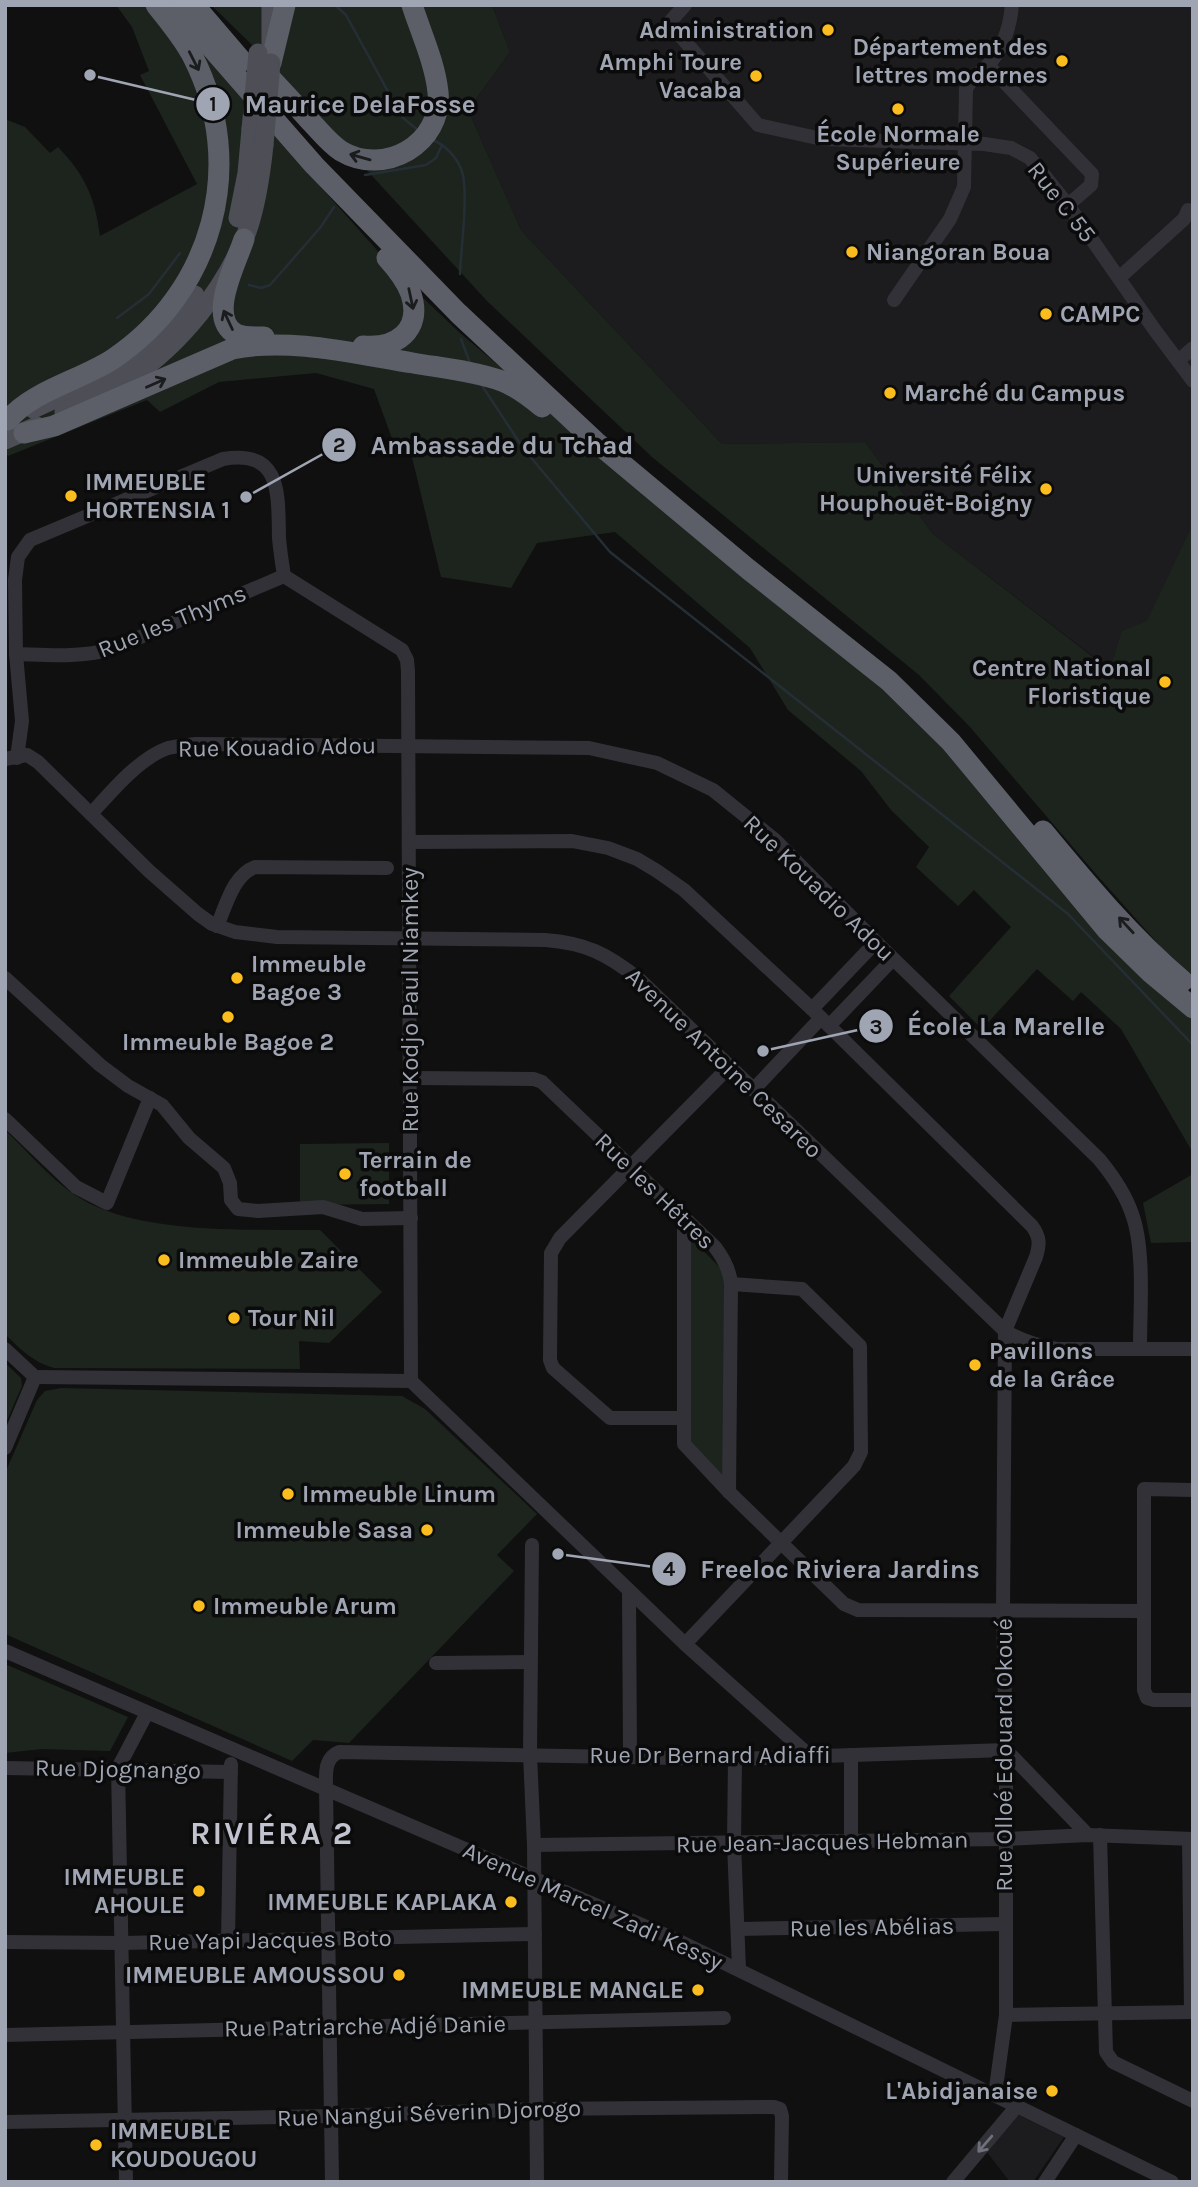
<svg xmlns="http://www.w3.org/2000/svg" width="1198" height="2187" viewBox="0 0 1198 2187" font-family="Karla,sans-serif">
<rect width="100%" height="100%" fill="#101011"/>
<g fill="#1c1c1e">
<polygon points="492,5 1193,5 1193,898 1111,670 933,534 865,442 722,444 521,230 468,110 510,52"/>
<polygon points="1018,2115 1064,2137 1033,2182 1010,2182 986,2151"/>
</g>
<g fill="#1c241d">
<path d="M116 5H159L400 276 460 333 746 573 902 696 1193 1014V1153L1121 1029 1081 992 1073 1001 1037 969 982 1029 949 996 1011 927 974 890 958 906 916 867 929 847 891 810 861 771 788 710 750 648 615 532 537 543 511 588 441 577 409 445 394 444 374 389 316 373 219 382 160 412 147 400 8 456 5 452V119L25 127 50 153 58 147C85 175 95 197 100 236L197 184 140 75 149 71 132 27Z"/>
<polygon points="211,5 492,5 510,52 468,110 521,230 722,444 865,442 933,534 1110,670 1122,631 1147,621 1193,524 1193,978 1169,956 1095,873 970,727 919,675 652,457 487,301 249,42"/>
<path d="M5 1130C27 1151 48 1176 72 1193 132 1236 249 1229 320 1230L382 1292 329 1343 299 1341 300 1369 54 1368C33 1362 21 1350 5 1334Z"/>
<polygon points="389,1143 389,1204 300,1205 300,1144"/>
<polygon points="1193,1174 1193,1242 1151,1243 1143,1203"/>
<polygon points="691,1238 726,1274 727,1482 691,1447"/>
<polygon points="5,1363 21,1378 22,1386 5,1425"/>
<polygon points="61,1388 402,1396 425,1409 537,1514 497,1555 514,1571 349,1743 313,1740 292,1761 5,1634 5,1473 37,1400 45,1391"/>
<polygon points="5,1664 128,1717 110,1751 42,1749 5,1753"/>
</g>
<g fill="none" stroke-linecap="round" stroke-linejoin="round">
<g stroke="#262e35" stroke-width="2.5">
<polyline points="335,5 346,15 402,117 419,131"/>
<path d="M433 140C449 147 463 164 464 182 467 209 461 247 460 274"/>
<polyline points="365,175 426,165 436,158 442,145"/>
<polyline points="249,285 261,288 270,285 320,228 334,207"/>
<polyline points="117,318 149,294 180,253"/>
<polyline points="461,339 470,363"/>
<polyline points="481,384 523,448 610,552 1068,914 1193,1045"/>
</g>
<g stroke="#313137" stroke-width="14">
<polyline points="685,5 669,23 758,125 822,139 984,144 1011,148 1030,158 1068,205 1154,329 1193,381"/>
<polyline points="988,65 1092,174 1091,185 1068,205"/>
<polyline points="1119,278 1184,219 1188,210"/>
<path d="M894 300 950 219 964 187 966 89C972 77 981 73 989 64 1004 47 1010 27 1012 5"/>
<polyline points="1178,361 1193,348"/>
<path d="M16 654C49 655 80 658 112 649L284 576"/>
<path d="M17 758 22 721 16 654 15 580 18 557 30 540 223 459C282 449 278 494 279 538 280 550 282 563 284 576L402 650 407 660 408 671 411 1381"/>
<path d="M5 759 27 755 38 762 149 871 198 914 212 924 235 932 277 937 545 940C586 943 607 954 639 979L1005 1331C1022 1341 1037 1346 1057 1349H1193"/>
<path d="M91 814C111 792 139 758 168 748 177 746 187 745 196 744L589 748 657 763 713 790 775 840 876 942 1099 1159C1113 1176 1125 1193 1132 1214 1145 1249 1140 1309 1140 1348"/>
<path d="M409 842 572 841 608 848 637 859 657 871 684 890 812 1009 1032 1226C1040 1237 1040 1244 1036 1257L1005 1331 1003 1611 1006 1750V2015L995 2095"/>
<path d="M217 926C226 906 233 875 255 867L387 868"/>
<polyline points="5,978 100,1065 128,1086 162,1105 189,1138 224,1168 230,1183 231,1200 238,1209 258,1211 323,1207 362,1219 411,1218"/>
<polyline points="812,1009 876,942"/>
<polyline points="829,1026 893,959"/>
<path d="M411 1078 534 1079 542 1082 715 1247C724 1259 730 1270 731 1284L729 1492"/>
<polyline points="753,1090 821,1018"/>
<polyline points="5,1119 76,1187 107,1203 150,1098"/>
<polyline points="684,1219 684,1444 729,1492 844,1604 858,1610 1143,1611"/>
<polyline points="5,1349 35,1377"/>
<polyline points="35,1377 411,1381 685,1644 811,1757"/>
<polyline points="683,1418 610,1418 553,1368 550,1360 551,1253 560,1238 729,1067"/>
<polyline points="5,1448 35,1377"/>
<polyline points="1193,1490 1144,1489 1144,1690 1147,1698 1154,1700 1193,1700"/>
<polyline points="532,1545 530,1754 534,1845 537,2182"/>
<polyline points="629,1591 630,1756"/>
<polyline points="685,1644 854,1466 861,1452 860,1346 802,1289 731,1284"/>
<polyline points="5,1651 679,1941 1172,2182"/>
<polyline points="436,1663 529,1662"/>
<polyline points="851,1755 851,1841"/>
<polyline points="735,1759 734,1843 739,1969"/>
<polyline points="5,1768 231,1772"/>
<polyline points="1100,1835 1106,2052 1113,2062 1193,2101"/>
<polyline points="1189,1839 1191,2012"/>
<polyline points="534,1845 1006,1839 1088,1835 1193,1839"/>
<polyline points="739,1929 1005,1924"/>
<polyline points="228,1941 231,1764"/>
<polyline points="5,1942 123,1943 535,1934"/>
<polyline points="1006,2015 1193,2012"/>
<polyline points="5,2035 724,2018"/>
<polyline points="5,2122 331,2116 537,2109 774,2107 780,2109 782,2116 781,2182"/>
<polyline points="126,2182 118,1768 147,1713"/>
<path d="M332 2182 326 1788C326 1774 324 1758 339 1752L735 1759 1006 1750 1088 1835"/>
<polyline points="953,2182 1017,2106"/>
<polyline points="1045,2182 1076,2135"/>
</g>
<g stroke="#4d4e56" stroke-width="19">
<polyline points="271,5 271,44"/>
<polyline points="238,218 247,173 251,129"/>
<path d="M33 409C101 379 148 356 195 295"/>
<path d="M64 412C85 401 109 391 130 378 181 344 227 287 248 229 257 202 261 174 264 145"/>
<polyline points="5,440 37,426"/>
</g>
<g stroke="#5c5f68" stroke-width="21">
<polyline points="174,5 314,165 458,313 596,442 748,569 889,681 951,742 1107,930 1151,973 1193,1008"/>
<polyline points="194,5 242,61"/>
<polyline points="271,63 285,5"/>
<path d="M259 66C276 84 293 102 310 121 320 131 329 143 341 151 384 177 443 144 438 92 435 63 421 33 412 5"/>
<path d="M244 239C237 262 206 318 236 334 244 338 256 337 264 337"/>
<path d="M363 346C395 349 423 331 411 294 406 280 397 269 387 258"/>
<path d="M8 420C32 391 81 380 113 359 213 292 248 165 193 57 184 39 169 21 156 5"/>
<path d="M24 433 54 426 232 349C289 337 356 354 413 363 442 368 474 371 502 381 517 387 530 397 542 407"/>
<path d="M1043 831C1086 883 1131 937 1183 981"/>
</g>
<g stroke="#4d4e56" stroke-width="19">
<polyline points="251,129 258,53"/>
<polyline points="264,145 271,63"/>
</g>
</g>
<defs><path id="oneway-shaft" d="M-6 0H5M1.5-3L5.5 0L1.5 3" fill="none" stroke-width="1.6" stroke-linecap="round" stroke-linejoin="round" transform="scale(1.75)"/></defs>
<g stroke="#1b1c1e">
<use href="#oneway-shaft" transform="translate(194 61) rotate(63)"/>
<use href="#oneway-shaft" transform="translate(360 157) rotate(-164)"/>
<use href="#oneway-shaft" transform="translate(411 299) rotate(78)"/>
<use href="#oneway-shaft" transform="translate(228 320) rotate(-115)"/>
<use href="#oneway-shaft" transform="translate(156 383) rotate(-24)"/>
<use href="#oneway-shaft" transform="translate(1126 925) rotate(-133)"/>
</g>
<use stroke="#6e717b" href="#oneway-shaft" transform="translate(985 2144) rotate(131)"/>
<g fill="#fbbc1e" stroke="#0b0b0c" stroke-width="2.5">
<circle cx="828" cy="30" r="7"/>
<circle cx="1062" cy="61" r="7"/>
<circle cx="756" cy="76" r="7"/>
<circle cx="898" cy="109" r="7"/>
<circle cx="852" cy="252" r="7"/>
<circle cx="1046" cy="314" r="7"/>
<circle cx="890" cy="393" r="7"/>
<circle cx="1046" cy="489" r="7"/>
<circle cx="71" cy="496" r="7"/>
<circle cx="1165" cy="682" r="7"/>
<circle cx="237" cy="978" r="7"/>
<circle cx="228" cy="1017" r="7"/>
<circle cx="345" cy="1174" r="7"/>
<circle cx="164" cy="1260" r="7"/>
<circle cx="234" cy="1318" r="7"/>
<circle cx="975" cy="1365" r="7"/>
<circle cx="288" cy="1494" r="7"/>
<circle cx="427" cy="1530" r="7"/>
<circle cx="199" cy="1606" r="7"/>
<circle cx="199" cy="1891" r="7"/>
<circle cx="511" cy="1902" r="7"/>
<circle cx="399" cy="1975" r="7"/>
<circle cx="698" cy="1990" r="7"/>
<circle cx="1052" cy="2091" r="7"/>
<circle cx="96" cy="2145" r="7"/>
</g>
<g text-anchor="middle" stroke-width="7" stroke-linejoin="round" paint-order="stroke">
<g font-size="24" font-weight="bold" fill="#a0a5b3" stroke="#0b0b0c" text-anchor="start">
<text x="814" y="38" text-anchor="end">Administration</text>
<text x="1048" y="55" text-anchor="end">Département des<tspan x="1048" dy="28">lettres modernes</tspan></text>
<text x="742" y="70" text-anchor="end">Amphi Toure<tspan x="742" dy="28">Vacaba</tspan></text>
<text x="898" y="142" text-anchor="middle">École Normale<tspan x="898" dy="28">Supérieure</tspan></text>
<text x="866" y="260">Niangoran Boua</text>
<text x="1060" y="322">CAMPC</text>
<text x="904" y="401">Marché du Campus</text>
<text x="1032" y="483" text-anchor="end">Université Félix<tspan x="1032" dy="28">Houphouët-Boigny</tspan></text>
<text x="85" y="490">IMMEUBLE<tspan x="85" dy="28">HORTENSIA 1</tspan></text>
<text x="1151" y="676" text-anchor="end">Centre National<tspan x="1151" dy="28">Floristique</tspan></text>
<text x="251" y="972">Immeuble<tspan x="251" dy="28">Bagoe 3</tspan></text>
<text x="228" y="1050" text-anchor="middle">Immeuble Bagoe 2</text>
<text x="359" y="1168">Terrain de<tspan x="359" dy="28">football</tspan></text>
<text x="178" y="1268">Immeuble Zaire</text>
<text x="248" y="1326">Tour Nil</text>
<text x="989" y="1359">Pavillons<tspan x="989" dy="28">de la Grâce</tspan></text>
<text x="302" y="1502">Immeuble Linum</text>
<text x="413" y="1538" text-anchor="end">Immeuble Sasa</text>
<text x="213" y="1614">Immeuble Arum</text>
<text x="185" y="1885" text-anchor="end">IMMEUBLE<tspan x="185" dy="28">AHOULE</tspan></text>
<text x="497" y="1910" text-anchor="end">IMMEUBLE KAPLAKA</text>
<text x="385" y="1983" text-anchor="end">IMMEUBLE AMOUSSOU</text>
<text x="684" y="1998" text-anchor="end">IMMEUBLE MANGLE</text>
<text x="1038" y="2099" text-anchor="end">L'Abidjanaise</text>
<text x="110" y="2139">IMMEUBLE<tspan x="110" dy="28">KOUDOUGOU</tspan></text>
</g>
<g font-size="24" fill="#a0a5b3" stroke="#0b0b0c">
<text transform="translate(1062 202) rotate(52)" y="8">Rue C 55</text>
<text transform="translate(172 621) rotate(-22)" y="8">Rue les Thyms</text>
<text transform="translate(277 747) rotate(-1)" y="8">Rue Kouadio Adou</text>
<text transform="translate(819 888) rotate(44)" y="8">Rue Kouadio Adou</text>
<text transform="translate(410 1000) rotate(-90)" y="8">Rue Kodjo Paul Niamkey</text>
<text transform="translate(724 1063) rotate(44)" y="8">Avenue Antoine Cesareo</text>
<text transform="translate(655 1191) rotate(44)" y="8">Rue les Hêtres</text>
<text x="710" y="1763">Rue Dr Bernard Adiaffi</text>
<text transform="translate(1004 1755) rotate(-90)" y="8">Rue Olloé Edouard Okoué</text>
<text transform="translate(118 1769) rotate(1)" y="8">Rue Djognango</text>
<text transform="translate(822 1842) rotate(-1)" y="8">Rue Jean-Jacques Hebman</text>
<text transform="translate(593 1906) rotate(24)" y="8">Avenue Marcel Zadi Kessy</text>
<text transform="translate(872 1927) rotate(-1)" y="8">Rue les Abélias</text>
<text transform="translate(270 1940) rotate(-1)" y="8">Rue Yapi Jacques Boto</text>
<text transform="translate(365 2026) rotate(-1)" y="8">Rue Patriarche Adjé Danie</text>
<text transform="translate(429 2113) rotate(-2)" y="8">Rue Nangui Séverin Djorogo</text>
</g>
<g font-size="32" font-weight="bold" letter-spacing="2" fill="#c1c4cf" stroke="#0b0b0c">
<text x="272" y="1844">RIVIÉRA 2</text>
</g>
</g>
<path fill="none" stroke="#a0a5b3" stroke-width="2.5" d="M90 75L213 104M246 497L339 445M763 1051L876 1026M558 1554L669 1569"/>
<g fill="#a0a5b3" stroke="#0b0b0c" stroke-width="2.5">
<circle cx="90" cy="75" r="7"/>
<circle cx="246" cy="497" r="7"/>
<circle cx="763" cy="1051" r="7"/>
<circle cx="558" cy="1554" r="7"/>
<circle cx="213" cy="104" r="18"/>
<circle cx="339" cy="445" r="18"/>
<circle cx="876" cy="1026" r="18"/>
<circle cx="669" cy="1569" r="18"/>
</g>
<g font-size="21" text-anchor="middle" font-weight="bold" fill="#111">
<text x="213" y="111">1</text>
<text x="339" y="452">2</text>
<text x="876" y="1034">3</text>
<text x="669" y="1576">4</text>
</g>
<g font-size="26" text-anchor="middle" font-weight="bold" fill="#a0a5b3" stroke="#0b0b0c" stroke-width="7" stroke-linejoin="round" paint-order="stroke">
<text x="360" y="113">Maurice DelaFosse</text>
<text x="502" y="454">Ambassade du Tchad</text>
<text x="1006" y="1035">École La Marelle</text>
<text x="840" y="1578">Freeloc Riviera Jardins</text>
</g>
<rect width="1198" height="2187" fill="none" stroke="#a0a5b3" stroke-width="14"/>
</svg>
